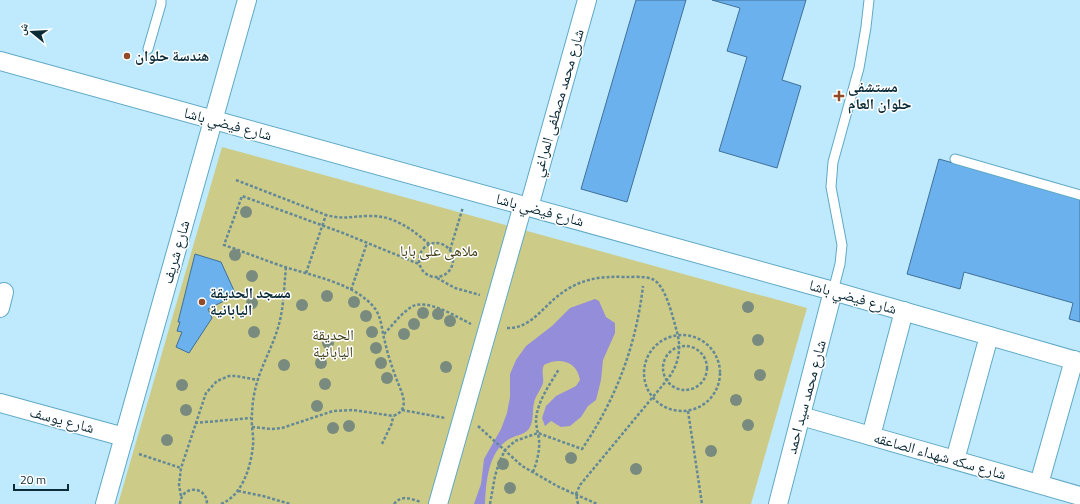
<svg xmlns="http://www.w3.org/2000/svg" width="1080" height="504" viewBox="0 0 1080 504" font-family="'Titillium Web','Noto Naskh Arabic',sans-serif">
<rect width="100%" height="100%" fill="#bfeafd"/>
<polygon fill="#cdcb88" points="222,147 807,308 751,504 118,504"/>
<path fill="#938dda" d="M595 299 599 301 606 317 615 323V333L603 360 601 380 596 400 588 406 581 417 570 426 561 427 551 421 545 426 542 418 546 406 556 396 576 386 580 380C577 361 559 357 544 365 541 371 544 377 543 383 541 390 535 396 534 403 532 411 534 419 530 427 526 435 516 435 509 439 488 452 486 482 485 504H474L481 484 484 459 501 429 507 413 510 397V374L516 360 526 346 552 326 570 308Z"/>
<g fill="#6bb1ed" stroke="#3f709a">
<polygon points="636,0 686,0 627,202 581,189"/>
<polygon points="712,0 806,0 782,80 801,86 777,168 719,151 747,57 727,51 740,8"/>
<polygon points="939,159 1080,199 1080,322 1069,319 1073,303 964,272 960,289 907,274"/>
<polygon points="195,254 221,262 236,295 208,309 212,318 189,353 176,347 182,332 177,331 180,322 178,322"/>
</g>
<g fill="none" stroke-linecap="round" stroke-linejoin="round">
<defs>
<g id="lane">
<polyline points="148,49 161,4 161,0"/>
<polyline points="955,159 1080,195"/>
<polyline points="833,291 840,264 842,245 831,187 833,162 859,68 866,27 869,0"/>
</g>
<g id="street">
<polyline points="0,61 833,291 1080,362"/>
<polyline points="529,207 587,0"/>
<polyline points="0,308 4,292"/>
<polyline points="0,403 124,437"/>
<polyline points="801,416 1080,496"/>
<polyline points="871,436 904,311"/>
<polyline points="955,460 989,336"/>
<polyline points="1039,484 1074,360"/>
<polyline points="105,504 247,0"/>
<polyline points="438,504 523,205"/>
<polyline points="778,504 833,291"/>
</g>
</defs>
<use href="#lane" stroke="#5fa9c6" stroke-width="11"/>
<use href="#street" stroke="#5fa9c6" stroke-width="20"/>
<g stroke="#638998" stroke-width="2.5" stroke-dasharray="3 2" stroke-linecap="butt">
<path d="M236 180 326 215C344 220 352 216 369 216 393 215 412 229 429 244"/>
<circle cx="436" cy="260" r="17"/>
<polyline points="450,250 463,207"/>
<polyline points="306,273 326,215"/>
<polyline points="437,278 455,288 480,295"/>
<polyline points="351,290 367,243"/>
<path d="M507 328C530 329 542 308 559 295 580 279 599 276 625 277 633 277 644 276 652 279 666 284 673 319 677 332 682 350 678 366 667 380L580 485 576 494 578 504"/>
<path d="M384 334C393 325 402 312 413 306 428 299 457 317 471 324"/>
<circle cx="682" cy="373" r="38"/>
<circle cx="685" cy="368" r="22"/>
<polyline points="402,410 445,418"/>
<polyline points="688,411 702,504"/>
<polyline points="195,423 251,418"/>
<polyline points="478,426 522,466 559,487 597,504"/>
<path d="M252 427 271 429 282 428 333 411 353 410 393 416C410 410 403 395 398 383 393 370 388 356 385 342 382 332 382 320 376 310 358 284 313 276 285 267 264 260 244 252 224 245L242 196 343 233 419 264"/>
<polyline points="382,444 392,423 393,416"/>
<polyline points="139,454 181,468"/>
<path d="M533 472C537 462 540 450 539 439 538 432 536 426 536 420 537 402 550 384 559 369"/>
<polyline points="238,491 263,496 290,504"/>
<polyline points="181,496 179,485 181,468 206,393 217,381 229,376 236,376 258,380"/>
<path d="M180 504C181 485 207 485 207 504"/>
<path d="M221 504C243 495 251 466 253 445 254 436 251 426 252 417 252 408 253 399 255 390 260 367 273 347 279 324 284 306 284 286 286 267"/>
<path d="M394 504C402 494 411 499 421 502"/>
<path d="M490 504 495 476 499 463 505 450 515 441 538 433 582 449C616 399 636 346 643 286"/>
</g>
<use href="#lane" stroke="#fff" stroke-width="9"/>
<use href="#street" stroke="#fff" stroke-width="18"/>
</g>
<g fill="#798b7f">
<circle cx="246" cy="212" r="6"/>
<circle cx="235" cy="255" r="6"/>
<circle cx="252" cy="276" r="6"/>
<circle cx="327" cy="296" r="6"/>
<circle cx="354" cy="302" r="6"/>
<circle cx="252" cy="303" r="6"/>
<circle cx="302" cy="305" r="6"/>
<circle cx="748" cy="307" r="6"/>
<circle cx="423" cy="313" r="6"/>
<circle cx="438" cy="314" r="6"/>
<circle cx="366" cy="316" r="6"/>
<circle cx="450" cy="321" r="6"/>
<circle cx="414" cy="324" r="6"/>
<circle cx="254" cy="332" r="6"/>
<circle cx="372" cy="332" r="6"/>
<circle cx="404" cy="334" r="6"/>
<circle cx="758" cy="340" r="6"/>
<circle cx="328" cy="343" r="6"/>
<circle cx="376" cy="348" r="6"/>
<circle cx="321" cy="363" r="6"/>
<circle cx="381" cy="363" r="6"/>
<circle cx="284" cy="365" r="6"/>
<circle cx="446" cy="367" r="6"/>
<circle cx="760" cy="375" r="6"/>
<circle cx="387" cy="378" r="6"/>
<circle cx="325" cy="384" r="6"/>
<circle cx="182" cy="385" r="6"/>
<circle cx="736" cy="400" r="6"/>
<circle cx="317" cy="406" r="6"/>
<circle cx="186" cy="410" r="6"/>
<circle cx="748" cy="425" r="6"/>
<circle cx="349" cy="426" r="6"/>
<circle cx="333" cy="428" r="6"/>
<circle cx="167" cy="440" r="6"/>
<circle cx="711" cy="451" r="6"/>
<circle cx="571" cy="458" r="6"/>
<circle cx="503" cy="464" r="6"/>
<circle cx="636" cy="469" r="6"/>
<circle cx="510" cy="488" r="6"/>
</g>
<g fill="#924b26" stroke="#fff" stroke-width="1.5">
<circle cx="127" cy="56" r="4"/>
<path d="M837 90h4v4h4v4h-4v4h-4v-4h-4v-4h4z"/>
<circle cx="202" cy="302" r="4"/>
</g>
<g text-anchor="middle" stroke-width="3" stroke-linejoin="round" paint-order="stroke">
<g font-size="15" font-weight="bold" fill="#0b2b37" stroke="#fff" text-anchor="start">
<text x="135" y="61">هندسة حلوان</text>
<text x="848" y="92">مستشفى<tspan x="848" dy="17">حلوان العام</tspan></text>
<text x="210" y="298">مسجد الحديقة<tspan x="210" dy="17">اليابانية</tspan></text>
</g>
<g font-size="15" fill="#0b2b37" stroke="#fff">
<text transform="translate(558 103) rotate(-74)" y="5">شارع محمد مصطفى المراغي</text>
<text transform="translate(228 124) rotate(15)" y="5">شارع فيضي باشا</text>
<text transform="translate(540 210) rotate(15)" y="5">شارع فيضي باشا</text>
<text transform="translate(176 252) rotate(-74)" y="5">شارع شريف</text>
<text transform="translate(853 297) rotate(16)" y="5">شارع فيضي باشا</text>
<text transform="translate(806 397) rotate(-75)" y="5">شارع محمد سيد احمد</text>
<text transform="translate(62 420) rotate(15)" y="5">شارع يوسف</text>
<text transform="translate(940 456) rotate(16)" y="5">شارع سكه شهداء الصاعقه</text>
</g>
<g font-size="15" fill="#403e18" stroke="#fff">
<text x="439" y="256">ملاهى على بابا</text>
<text x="333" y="340">الحديقة<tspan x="333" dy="17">اليابانية</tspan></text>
</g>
</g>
<g transform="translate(32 32) rotate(288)" stroke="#ffffff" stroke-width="3" paint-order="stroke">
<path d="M0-3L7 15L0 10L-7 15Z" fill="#0b2b37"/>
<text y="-6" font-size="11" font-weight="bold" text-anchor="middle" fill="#0b2b37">ش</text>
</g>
<path d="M14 484v6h54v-6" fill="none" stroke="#0b2b37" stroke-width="2"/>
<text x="20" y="484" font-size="12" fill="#0b2b37" stroke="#ffffff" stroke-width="3" paint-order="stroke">20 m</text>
</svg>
